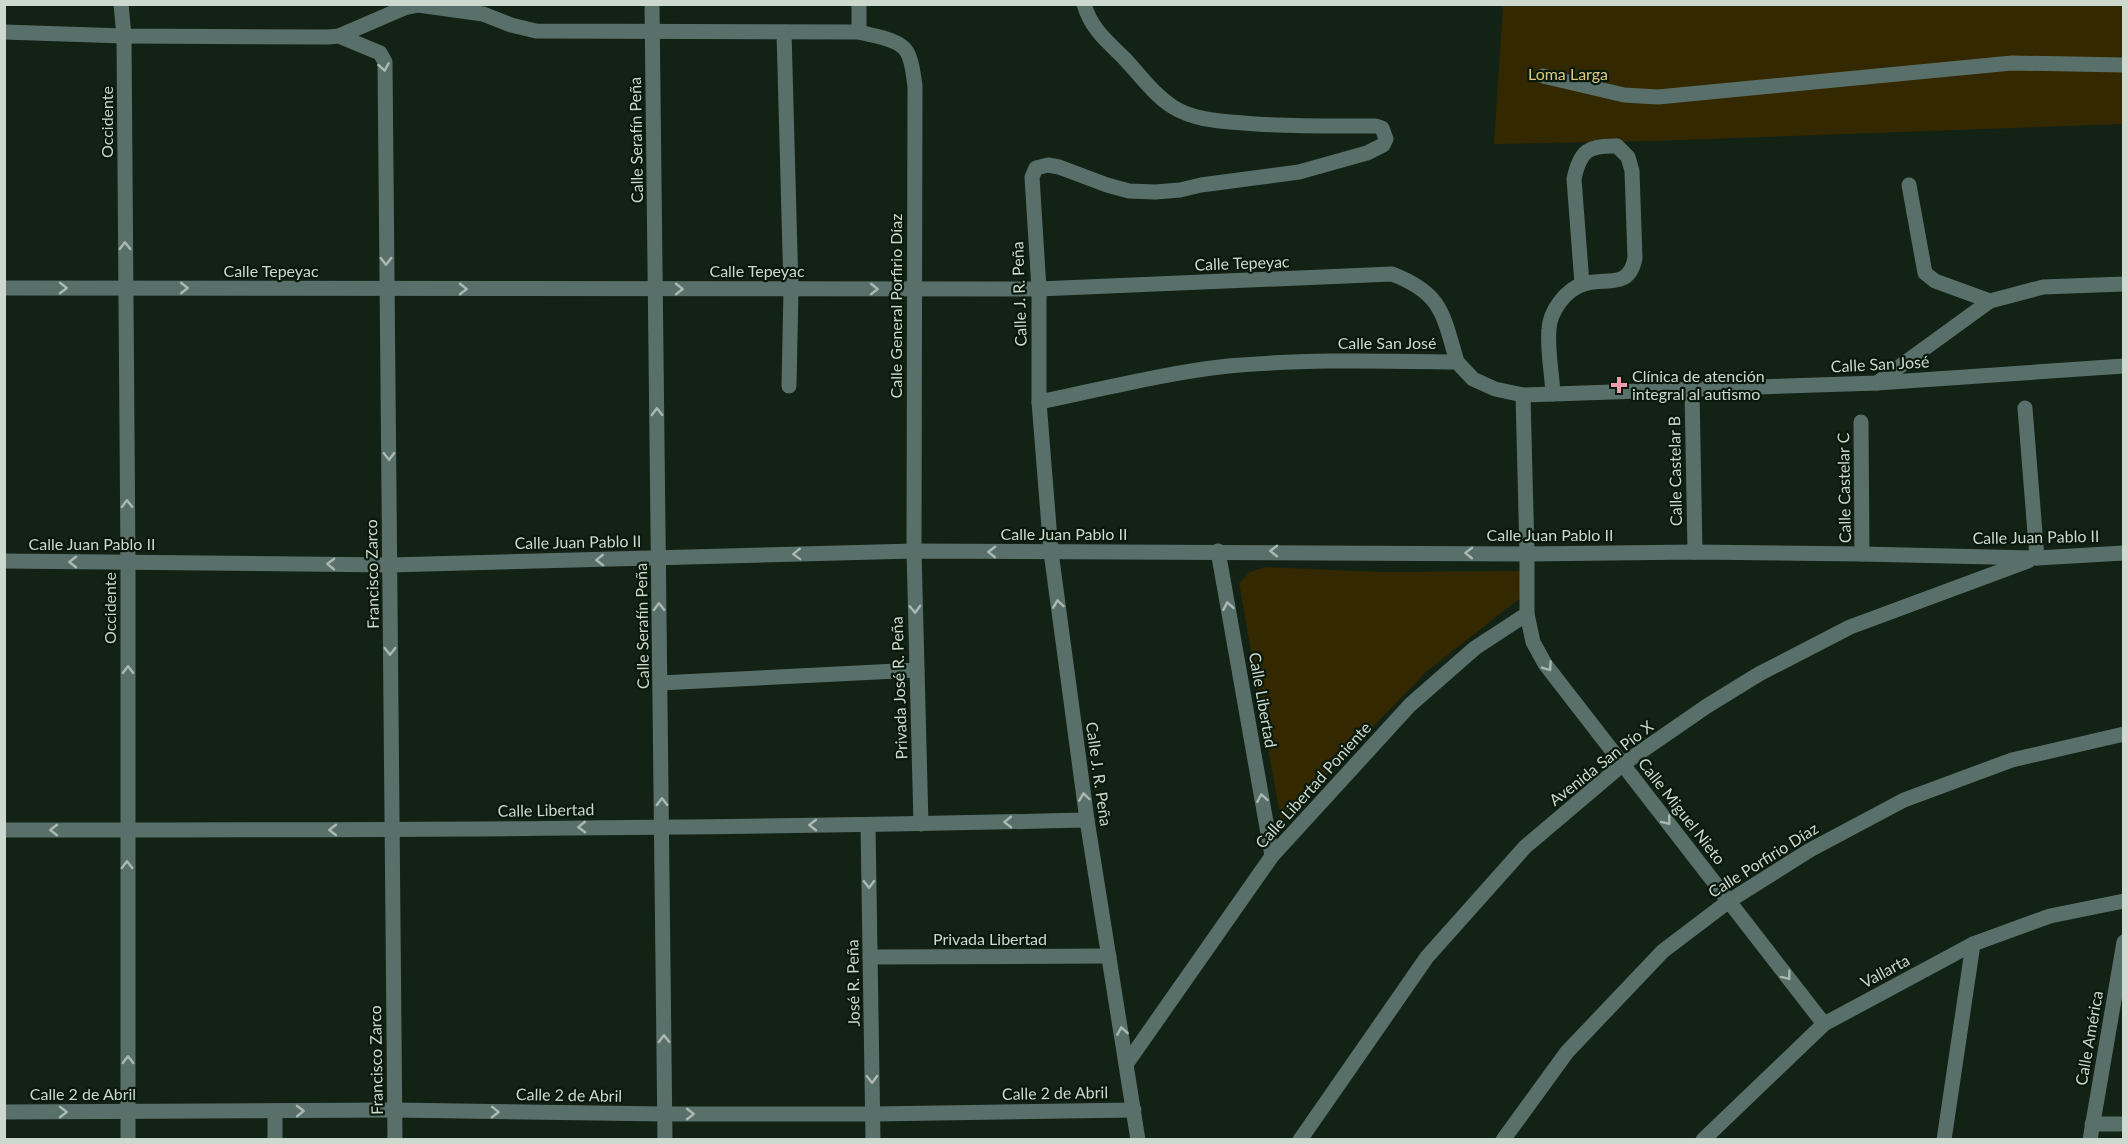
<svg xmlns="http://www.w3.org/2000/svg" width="2128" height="1144" viewBox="0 0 2128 1144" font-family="Lato,sans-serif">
<rect width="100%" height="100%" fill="#122215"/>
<g fill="#342800">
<polygon points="1503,5 2123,5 2123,124 1653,141 1494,144"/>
<polygon points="1265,567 1381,572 1521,571 1527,593 1427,671 1281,822 1239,583 1250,572"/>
</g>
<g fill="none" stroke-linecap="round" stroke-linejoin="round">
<g stroke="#59706a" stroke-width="15">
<polyline points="121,4 124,36 128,562 128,1140"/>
<polyline points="652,4 665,1140"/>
<path d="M1084 4C1091 29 1107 41 1124 58 1139 74 1154 95 1173 107 1194 120 1219 121 1243 123 1287 127 1331 126 1376 126L1382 128 1386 139 1383 145 1367 153 1299 172 1201 185 1180 190 1155 192 1129 191 1107 185 1059 167 1048 165 1036 168 1032 177 1039 289V402L1051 552 1087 820 1138 1140"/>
<path d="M4 32 124 36 328 37 339 36 404 8 418 5 483 14 511 25 536 31 859 32C873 36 900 39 907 52 913 62 913 75 915 86L914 551 921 824"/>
<polyline points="784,32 791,289 789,386"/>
<polyline points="859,32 859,4"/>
<polyline points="339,36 380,53 385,62 395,1140"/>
<polyline points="1543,76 1624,95 1658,97 2012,63 2124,65"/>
<polyline points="1909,185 1925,273 1935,281 1990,301"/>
<path d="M4 288 1039 289 1392 274C1442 293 1443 314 1457 362"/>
<polyline points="1877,383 1990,301 2043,287 2124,284"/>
<polyline points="1692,389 1695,552"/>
<path d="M1553 394C1552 373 1547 350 1549 329 1550 311 1566 289 1584 284 1606 277 1629 290 1635 258L1632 171 1628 157 1617 146C1589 145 1580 150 1574 179L1582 284"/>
<polyline points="1523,395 1527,554 1527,614 1533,642 1545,664 1824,1024"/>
<path d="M1039 402C1102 389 1165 373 1228 366 1304 359 1381 361 1457 362L1473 379 1495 389 1523 395 1877 383 2124 366"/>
<polyline points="2025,408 2037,558"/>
<polyline points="1861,422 1862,554"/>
<polyline points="1218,551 1272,856"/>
<polyline points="4,561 390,565 914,551 1527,554 1695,552 1862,554 2037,558 2124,553"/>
<polyline points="660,683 917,670"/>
<polyline points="868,825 873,1140"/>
<path d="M4 830C365 830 726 829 1087 820"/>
<polyline points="870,957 1109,956"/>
<polyline points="1127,1063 1272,856 1410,705 1475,648 1527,614"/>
<polyline points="4,1112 394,1110 665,1114 873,1114 1134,1110"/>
<polyline points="2092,1124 2124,1124"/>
<polyline points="275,1140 275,1111"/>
<polyline points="1300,1140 1427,957 1525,847 1623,764 1707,706 1759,674 1850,627 2028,561"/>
<polyline points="1503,1140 1567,1052 1663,951 1729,901 1810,850 1904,800 2012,760 2124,734"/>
<polyline points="1703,1140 1824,1024 1973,944 2050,916 2124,901"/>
<polyline points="1944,1140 1973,944"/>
<polyline points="2090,1140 2124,942"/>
</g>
</g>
<defs><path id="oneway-chevron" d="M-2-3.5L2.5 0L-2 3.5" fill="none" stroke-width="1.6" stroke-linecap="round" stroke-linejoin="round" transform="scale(1.5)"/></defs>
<g stroke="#aab9b1">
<use href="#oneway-chevron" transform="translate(384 67) rotate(80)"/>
<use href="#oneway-chevron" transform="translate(125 246) rotate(-90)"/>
<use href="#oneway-chevron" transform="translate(386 261) rotate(90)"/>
<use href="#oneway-chevron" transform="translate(63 288)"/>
<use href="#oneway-chevron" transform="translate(184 288)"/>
<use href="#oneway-chevron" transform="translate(463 289)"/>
<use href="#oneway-chevron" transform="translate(679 289)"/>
<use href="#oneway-chevron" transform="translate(874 289)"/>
<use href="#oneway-chevron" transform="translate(657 412) rotate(-91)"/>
<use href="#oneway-chevron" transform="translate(389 456) rotate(89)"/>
<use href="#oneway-chevron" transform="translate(127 504) rotate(-91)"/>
<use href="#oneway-chevron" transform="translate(1274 551) rotate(-179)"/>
<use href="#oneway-chevron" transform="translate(992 552) rotate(-179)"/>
<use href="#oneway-chevron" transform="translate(1469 553) rotate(-179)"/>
<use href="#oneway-chevron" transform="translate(797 554) rotate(178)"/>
<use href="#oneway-chevron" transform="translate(600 560) rotate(179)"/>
<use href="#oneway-chevron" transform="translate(73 562) rotate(-180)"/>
<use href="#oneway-chevron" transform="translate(331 564) rotate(-179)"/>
<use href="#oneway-chevron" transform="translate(1058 604) rotate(-98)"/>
<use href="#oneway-chevron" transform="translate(1228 606) rotate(-100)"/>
<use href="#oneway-chevron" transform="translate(659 607) rotate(-91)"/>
<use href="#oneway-chevron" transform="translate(915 609) rotate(88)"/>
<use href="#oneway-chevron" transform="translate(390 651) rotate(90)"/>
<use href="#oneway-chevron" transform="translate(1548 667) rotate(55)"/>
<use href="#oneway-chevron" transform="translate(128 670) rotate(-90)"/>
<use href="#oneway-chevron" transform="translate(1084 797) rotate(-98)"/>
<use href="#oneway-chevron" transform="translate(1262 798) rotate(-100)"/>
<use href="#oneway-chevron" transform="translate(662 802) rotate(-91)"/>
<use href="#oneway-chevron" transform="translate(1667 821) rotate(52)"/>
<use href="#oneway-chevron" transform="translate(1008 822) rotate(179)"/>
<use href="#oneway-chevron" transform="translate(813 825) rotate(180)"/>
<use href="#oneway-chevron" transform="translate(582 827) rotate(179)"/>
<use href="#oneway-chevron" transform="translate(54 830) rotate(180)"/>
<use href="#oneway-chevron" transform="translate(333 830) rotate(180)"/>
<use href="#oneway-chevron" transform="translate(127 865) rotate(-90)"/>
<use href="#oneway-chevron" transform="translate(869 884) rotate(89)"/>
<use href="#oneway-chevron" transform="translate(1787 976) rotate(52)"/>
<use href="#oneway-chevron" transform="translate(1122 1031) rotate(-99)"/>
<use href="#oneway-chevron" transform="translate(664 1039) rotate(-91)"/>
<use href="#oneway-chevron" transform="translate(128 1060) rotate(-90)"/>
<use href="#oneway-chevron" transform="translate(872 1079) rotate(89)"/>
<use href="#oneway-chevron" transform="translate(300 1111) rotate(-1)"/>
<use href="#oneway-chevron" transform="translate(63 1112)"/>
<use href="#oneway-chevron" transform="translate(495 1112) rotate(1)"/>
<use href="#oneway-chevron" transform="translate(690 1114)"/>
</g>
<path fill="#f29aae" stroke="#09190c" stroke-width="2" d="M1616 376h6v6h6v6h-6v6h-6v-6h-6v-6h6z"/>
<g text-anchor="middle" stroke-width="4.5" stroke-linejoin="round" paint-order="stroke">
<g font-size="16" fill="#e0c983" stroke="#09190c">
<text x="1568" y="80">Loma Larga</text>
</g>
<g font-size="16" fill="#cdd8cf" stroke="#09190c">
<text transform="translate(107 122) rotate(-90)" y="6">Occidente</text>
<text transform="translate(636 140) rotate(-91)" y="6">Calle Serafín Peña</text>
<text transform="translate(1242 263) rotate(-2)" y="6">Calle Tepeyac</text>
<text x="271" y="277">Calle Tepeyac</text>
<text x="757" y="277">Calle Tepeyac</text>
<text transform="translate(1019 294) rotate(-92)" y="6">Calle J. R. Peña</text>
<text transform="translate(896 306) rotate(-90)" y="6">Calle General Porfirio Díaz</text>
<text x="1387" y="349">Calle San José</text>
<text transform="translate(1880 364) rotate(-3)" y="6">Calle San José</text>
<text transform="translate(1675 471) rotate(-91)" y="6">Calle Castelar B</text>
<text transform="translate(1844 488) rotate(-91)" y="6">Calle Castelar C</text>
<text x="1064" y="540">Calle Juan Pablo II</text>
<text x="1550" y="541">Calle Juan Pablo II</text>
<text transform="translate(2036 537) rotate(-1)" y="6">Calle Juan Pablo II</text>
<text transform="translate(578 542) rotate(-1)" y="6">Calle Juan Pablo II</text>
<text x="92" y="550">Calle Juan Pablo II</text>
<text transform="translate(372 574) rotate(-91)" y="6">Francisco Zarco</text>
<text transform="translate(110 608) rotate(-90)" y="6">Occidente</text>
<text transform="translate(642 626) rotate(-91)" y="6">Calle Serafín Peña</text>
<text transform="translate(899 688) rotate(-92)" y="6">Privada José R. Peña</text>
<text transform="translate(1263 700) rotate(80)" y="6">Calle Libertad</text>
<text transform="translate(1601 763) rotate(-38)" y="6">Avenida San Pío X</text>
<text transform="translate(1099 774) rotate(82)" y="6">Calle J. R. Peña</text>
<text transform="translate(1313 785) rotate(-48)" y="6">Calle Libertad Poniente</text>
<text transform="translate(546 810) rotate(-1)" y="6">Calle Libertad</text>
<text transform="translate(1682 811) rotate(52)" y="6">Calle Miguel Nieto</text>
<text transform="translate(1763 860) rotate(-32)" y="6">Calle Porfirio Díaz</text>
<text x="990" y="945">Privada Libertad</text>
<text transform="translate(1885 971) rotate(-28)" y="6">Vallarta</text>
<text transform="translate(853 983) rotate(-91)" y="6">José R. Peña</text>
<text transform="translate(2089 1038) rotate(-80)" y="6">Calle América</text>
<text transform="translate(376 1060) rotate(-91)" y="6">Francisco Zarco</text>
<text transform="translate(1055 1093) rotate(-1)" y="6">Calle 2 de Abril</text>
<text x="83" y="1100">Calle 2 de Abril</text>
<text transform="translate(569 1095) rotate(1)" y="6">Calle 2 de Abril</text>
</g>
<g font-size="16" fill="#cdd8cf" stroke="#09190c" text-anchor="start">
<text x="1632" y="382">Clínica de atención<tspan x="1632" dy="18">integral al autismo</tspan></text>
</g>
</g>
<rect width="2128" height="1144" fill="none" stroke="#cdd8cf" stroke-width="12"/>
</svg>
